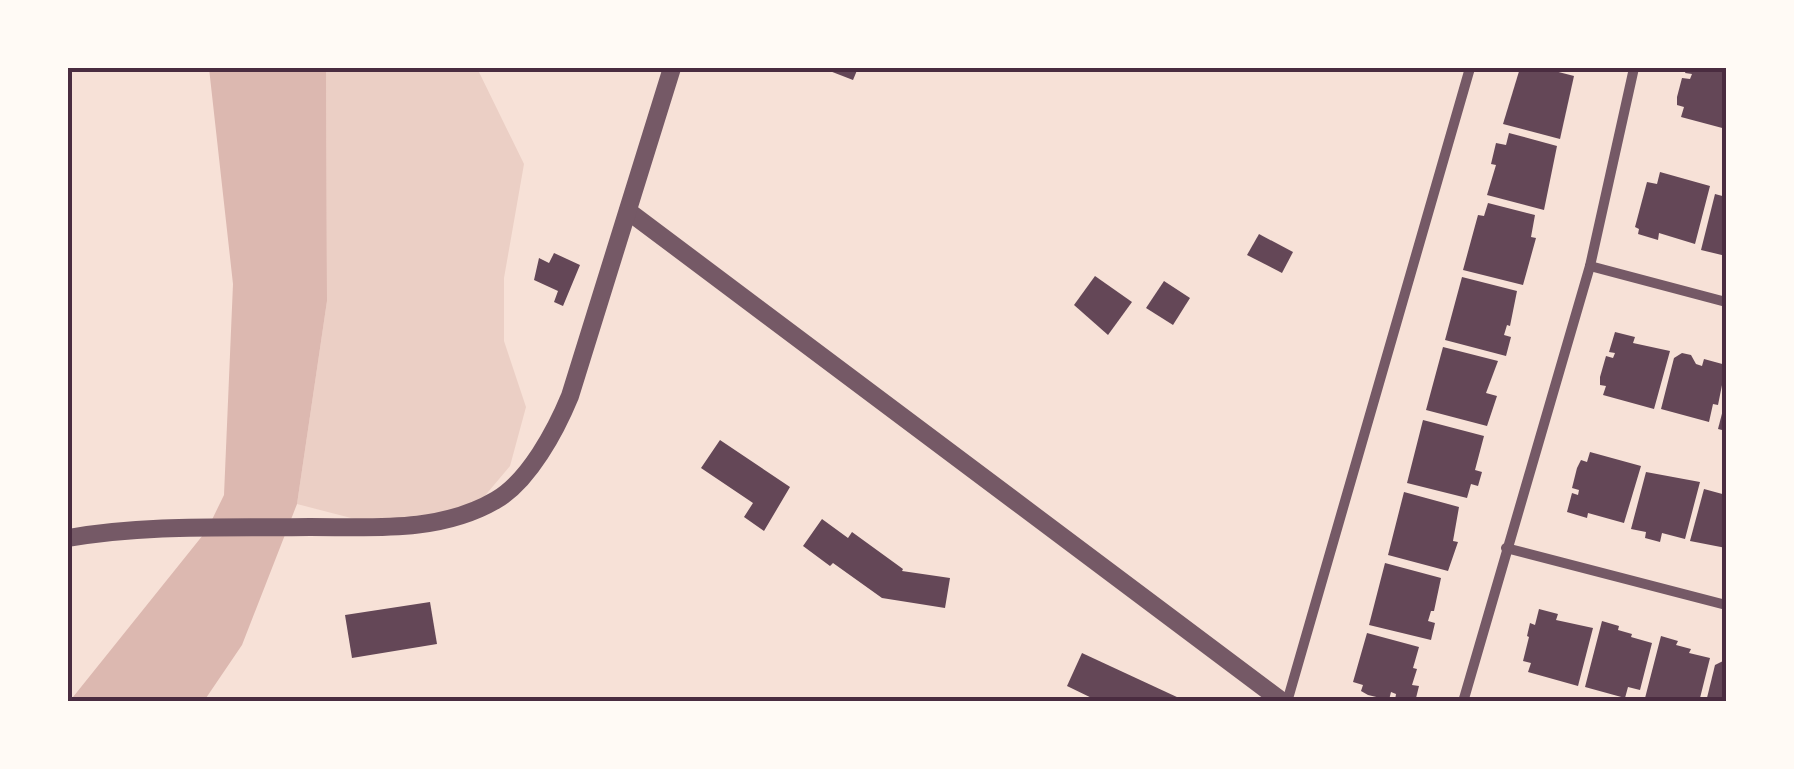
<svg xmlns="http://www.w3.org/2000/svg" width="1794" height="769" viewBox="0 0 1794 769" font-family="'Roboto Condensed',sans-serif">
<rect width="100%" height="100%" fill="#f7e1d7"/>
<polygon fill="#ebcfc5" points="326,68 477,68 524,164 504,278 504,341 526,407 510,466 462,523 409,533 297,504 327,301"/>
<polygon fill="#dcb8b0" points="209,68 326,68 327,301 297,504 242,645 204,701 69,702 207,530 224,495 233,284"/>
<g fill="#644757">
<polygon points="822,68 858,68 853,80"/>
<polygon points="1520,68 1543,68 1574,76 1560,139 1503,124"/>
<polygon points="1687,68 1726,68 1726,129 1681,117 1684,107 1677,105 1677,97 1682,78 1690,79 1692,74 1685,73"/>
<polygon points="1509,133 1557,146 1544,210 1487,195 1496,165 1491,164 1496,143 1506,145"/>
<polygon points="1660,172 1710,186 1695,244 1659,233 1658,240 1638,234 1639,229 1635,227 1647,182 1657,184"/>
<polygon points="1715,194 1726,197 1726,256 1701,250"/>
<polygon points="1488,203 1535,215 1531,237 1536,238 1523,285 1463,270 1478,215 1484,216"/>
<polygon points="1259,234 1293,252 1282,273 1247,255"/>
<polygon points="554,253 580,265 563,306 554,302 558,291 534,280 539,258 549,263"/>
<polygon points="1095,276 1132,302 1108,335 1074,305"/>
<polygon points="1462,277 1517,291 1510,326 1507,325 1504,335 1511,337 1506,356 1445,340"/>
<polygon points="1164,281 1190,298 1173,325 1146,308"/>
<polygon points="1615,332 1635,337 1633,343 1670,351 1654,409 1603,395 1606,386 1600,385 1600,377 1606,356 1613,358 1615,353 1609,352"/>
<polygon points="1443,347 1498,361 1486,393 1497,396 1487,426 1426,410"/>
<polygon points="1682,353 1691,355 1696,364 1702,366 1704,359 1726,365 1718,405 1713,404 1709,422 1661,409 1674,358"/>
<polygon points="1725,402 1726,403 1726,431 1718,429"/>
<polygon points="1423,420 1484,436 1475,470 1482,472 1478,486 1471,484 1467,498 1407,483"/>
<polygon points="720,440 790,487 764,531 744,517 753,503 701,468"/>
<polygon points="1590,452 1641,466 1624,523 1588,513 1587,518 1567,512 1572,493 1578,495 1579,490 1572,488 1577,468 1581,460 1587,462"/>
<polygon points="1646,472 1700,482 1685,539 1662,533 1660,542 1645,538 1646,532 1631,529"/>
<polygon points="1704,489 1726,495 1726,548 1690,541"/>
<polygon points="1404,492 1459,507 1453,541 1458,542 1448,571 1388,555"/>
<polygon points="822,519 848,538 852,532 903,569 902,571 950,578 945,608 882,598 833,563 830,566 803,546"/>
<polygon points="1385,563 1441,578 1434,611 1431,611 1428,621 1435,623 1431,640 1369,625"/>
<polygon points="430,602 437,644 352,658 345,615"/>
<polygon points="1539,609 1558,614 1556,620 1593,628 1578,686 1528,672 1531,663 1523,661 1529,637 1527,636 1530,623 1535,625"/>
<polygon points="1602,621 1619,626 1618,630 1632,634 1631,637 1652,643 1640,690 1628,687 1625,698 1585,687"/>
<polygon points="1367,633 1419,647 1413,668 1417,669 1412,685 1419,686 1415,702 1395,700 1396,694 1391,692 1389,700 1368,695 1361,691 1363,685 1353,682"/>
<polygon points="1661,636 1678,641 1676,645 1691,649 1689,653 1710,658 1699,702 1644,702"/>
<polygon points="1082,653 1179,698 1177,702 1100,702 1067,686"/>
<polygon points="1723,661 1726,661 1726,702 1706,702 1715,665"/>
</g>
<g fill="none" stroke-linecap="round" stroke-linejoin="round">
<g stroke="#755966" stroke-width="10">
<polyline points="1590,266 1726,302"/>
<polyline points="1506,548 1726,605"/>
<polyline points="1287,702 1470,68"/>
<polyline points="1463,702 1590,266 1634,68"/>
</g>
<g stroke="#755966" stroke-width="18">
<polyline points="628,211 1283,702"/>
<path d="M68 538C147 524 230 528 310 527 372 527 440 533 496 500 529 481 556 430 570 396L672 68"/>
</g>
</g>
<rect width="1794" height="769" fill="none" stroke="#fffaf5" stroke-width="140"/>
<rect x="70" y="70" width="1654" height="629" fill="none" stroke="#4a2c40" stroke-width="4"/>
</svg>
